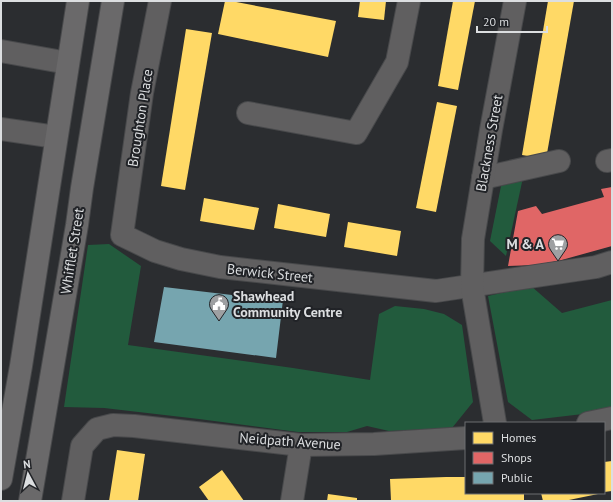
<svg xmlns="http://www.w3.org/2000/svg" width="613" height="502" viewBox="0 0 613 502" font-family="'PT Sans',sans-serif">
<rect width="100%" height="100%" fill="#2b2d30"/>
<g fill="#225b3d">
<polygon points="524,173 506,256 490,241 502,181"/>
<polygon points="109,244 141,266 128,345 293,368 370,380 379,314 395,306 424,309 444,314 462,325 473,402 452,428 389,431 367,426 347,432 298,432 199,419 104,408 64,407 88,245"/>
<polygon points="531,286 562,313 612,300 612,407 583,414 532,420 508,402 488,296"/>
</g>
<g fill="#ffd966">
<polygon points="225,1 231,1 336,21 328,57 218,34"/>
<polygon points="360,1 386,1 384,20 358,17"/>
<polygon points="453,1 475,1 458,90 438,86"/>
<polygon points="548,1 574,1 546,159 522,155"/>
<polygon points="186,29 212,33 185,190 161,186"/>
<polygon points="437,102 457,106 436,212 416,208"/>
<polygon points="204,198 259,208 254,230 200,221"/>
<polygon points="278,204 330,214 326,237 274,228"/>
<polygon points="348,222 401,231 397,256 344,247"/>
<polygon points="117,450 145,454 138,501 109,501"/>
<polygon points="612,461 612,491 604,492 604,462"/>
<polygon points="222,470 230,481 244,501 209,501 199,487"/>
<polygon points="446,477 466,477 466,493 524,493 524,501 391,501 390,479"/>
<polygon points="541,493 598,493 598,494 564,501 543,501"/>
<polygon points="328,494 357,498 357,501 327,501"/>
</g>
<polygon fill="#e06666" points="612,187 612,246 558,261 535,265 508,266 518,211 536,206 542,214 604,197 601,189"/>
<polygon fill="#76a5af" points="164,287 232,295 283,300 276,358 154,342"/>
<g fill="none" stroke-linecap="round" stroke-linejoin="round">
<defs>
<g id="minor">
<polyline points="160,1 142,93 122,235 155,251 181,259 220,267 436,291 596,267 612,262"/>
<polyline points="1,51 68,63"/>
<polyline points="248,113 356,133 397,62 409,1"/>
<polyline points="1,129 56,137"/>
<polyline points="607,161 612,160"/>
<polyline points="483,178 559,161"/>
<polyline points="495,423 472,287 473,239 491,130 515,1"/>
<polyline points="588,423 612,418"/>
<polyline points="73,501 82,446 97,429 113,425 134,426 301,445 374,444 466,438"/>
<polyline points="292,501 301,445"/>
</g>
<g id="major">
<polyline points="1,479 21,366 78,1"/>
<polyline points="30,501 77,225 82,188 113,1"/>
</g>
</defs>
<use href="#minor" stroke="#48494b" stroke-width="24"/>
<use href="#major" stroke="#48494b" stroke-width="24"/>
<use href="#minor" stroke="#605f60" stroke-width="22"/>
<use href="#major" stroke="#6a696a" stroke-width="22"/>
</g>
<defs>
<symbol id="supermarket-pin" viewBox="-11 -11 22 30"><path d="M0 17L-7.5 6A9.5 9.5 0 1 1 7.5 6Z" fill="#9ea0a2" stroke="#212327"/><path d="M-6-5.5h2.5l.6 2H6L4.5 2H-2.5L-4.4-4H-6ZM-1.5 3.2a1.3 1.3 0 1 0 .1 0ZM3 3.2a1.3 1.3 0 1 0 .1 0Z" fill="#fff"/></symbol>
<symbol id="civic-pin" viewBox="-11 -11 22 30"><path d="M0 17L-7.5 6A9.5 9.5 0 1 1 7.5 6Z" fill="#9ea0a2" stroke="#212327"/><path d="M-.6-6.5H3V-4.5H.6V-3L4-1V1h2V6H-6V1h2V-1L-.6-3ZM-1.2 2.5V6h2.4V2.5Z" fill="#fff"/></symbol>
</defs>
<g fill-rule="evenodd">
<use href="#supermarket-pin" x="547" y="233" width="22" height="30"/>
<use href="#civic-pin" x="208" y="293" width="22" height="30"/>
</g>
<g text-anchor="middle" stroke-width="4" stroke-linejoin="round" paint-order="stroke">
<g font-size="14" fill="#dcdee0" stroke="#212327">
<text transform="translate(140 118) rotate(-81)" y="5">Broughton Place</text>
<text transform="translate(489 143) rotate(-80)" y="5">Blackness Street</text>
<text transform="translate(72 251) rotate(-81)" y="5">Whifflet Street</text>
<text transform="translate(270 273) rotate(6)" y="5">Berwick Street</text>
<text transform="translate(290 441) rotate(4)" y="5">Neidpath Avenue</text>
</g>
<g font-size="14" font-weight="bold" fill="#dcdee0" stroke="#212327" text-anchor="end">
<text x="544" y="249">M &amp; A</text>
<text x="233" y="301" text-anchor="start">Shawhead<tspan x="233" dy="16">Community Centre</tspan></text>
</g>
</g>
<rect width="613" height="502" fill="none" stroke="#dcdee0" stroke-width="4"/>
<rect x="465" y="422" width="140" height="72" fill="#212327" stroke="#6c6e71"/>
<rect x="473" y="432" width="20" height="12" fill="#ffd966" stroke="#6c6e71"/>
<text x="501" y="442" font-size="12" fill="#dcdee0">Homes</text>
<rect x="473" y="452" width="20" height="12" fill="#e06666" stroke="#6c6e71"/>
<text x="501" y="462" font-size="12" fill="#dcdee0">Shops</text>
<rect x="473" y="472" width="20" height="12" fill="#76a5af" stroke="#6c6e71"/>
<text x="501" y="482" font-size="12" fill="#dcdee0">Public</text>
<g transform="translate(28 474) rotate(353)" stroke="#212327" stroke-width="3" paint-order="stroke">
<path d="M0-3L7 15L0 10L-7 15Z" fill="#dcdee0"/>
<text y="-6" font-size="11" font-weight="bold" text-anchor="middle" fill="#dcdee0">N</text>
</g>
<path d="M477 26v6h70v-6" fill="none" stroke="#dcdee0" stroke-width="2"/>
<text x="483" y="26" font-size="12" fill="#dcdee0" stroke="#212327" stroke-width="3" paint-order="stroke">20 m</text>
</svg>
